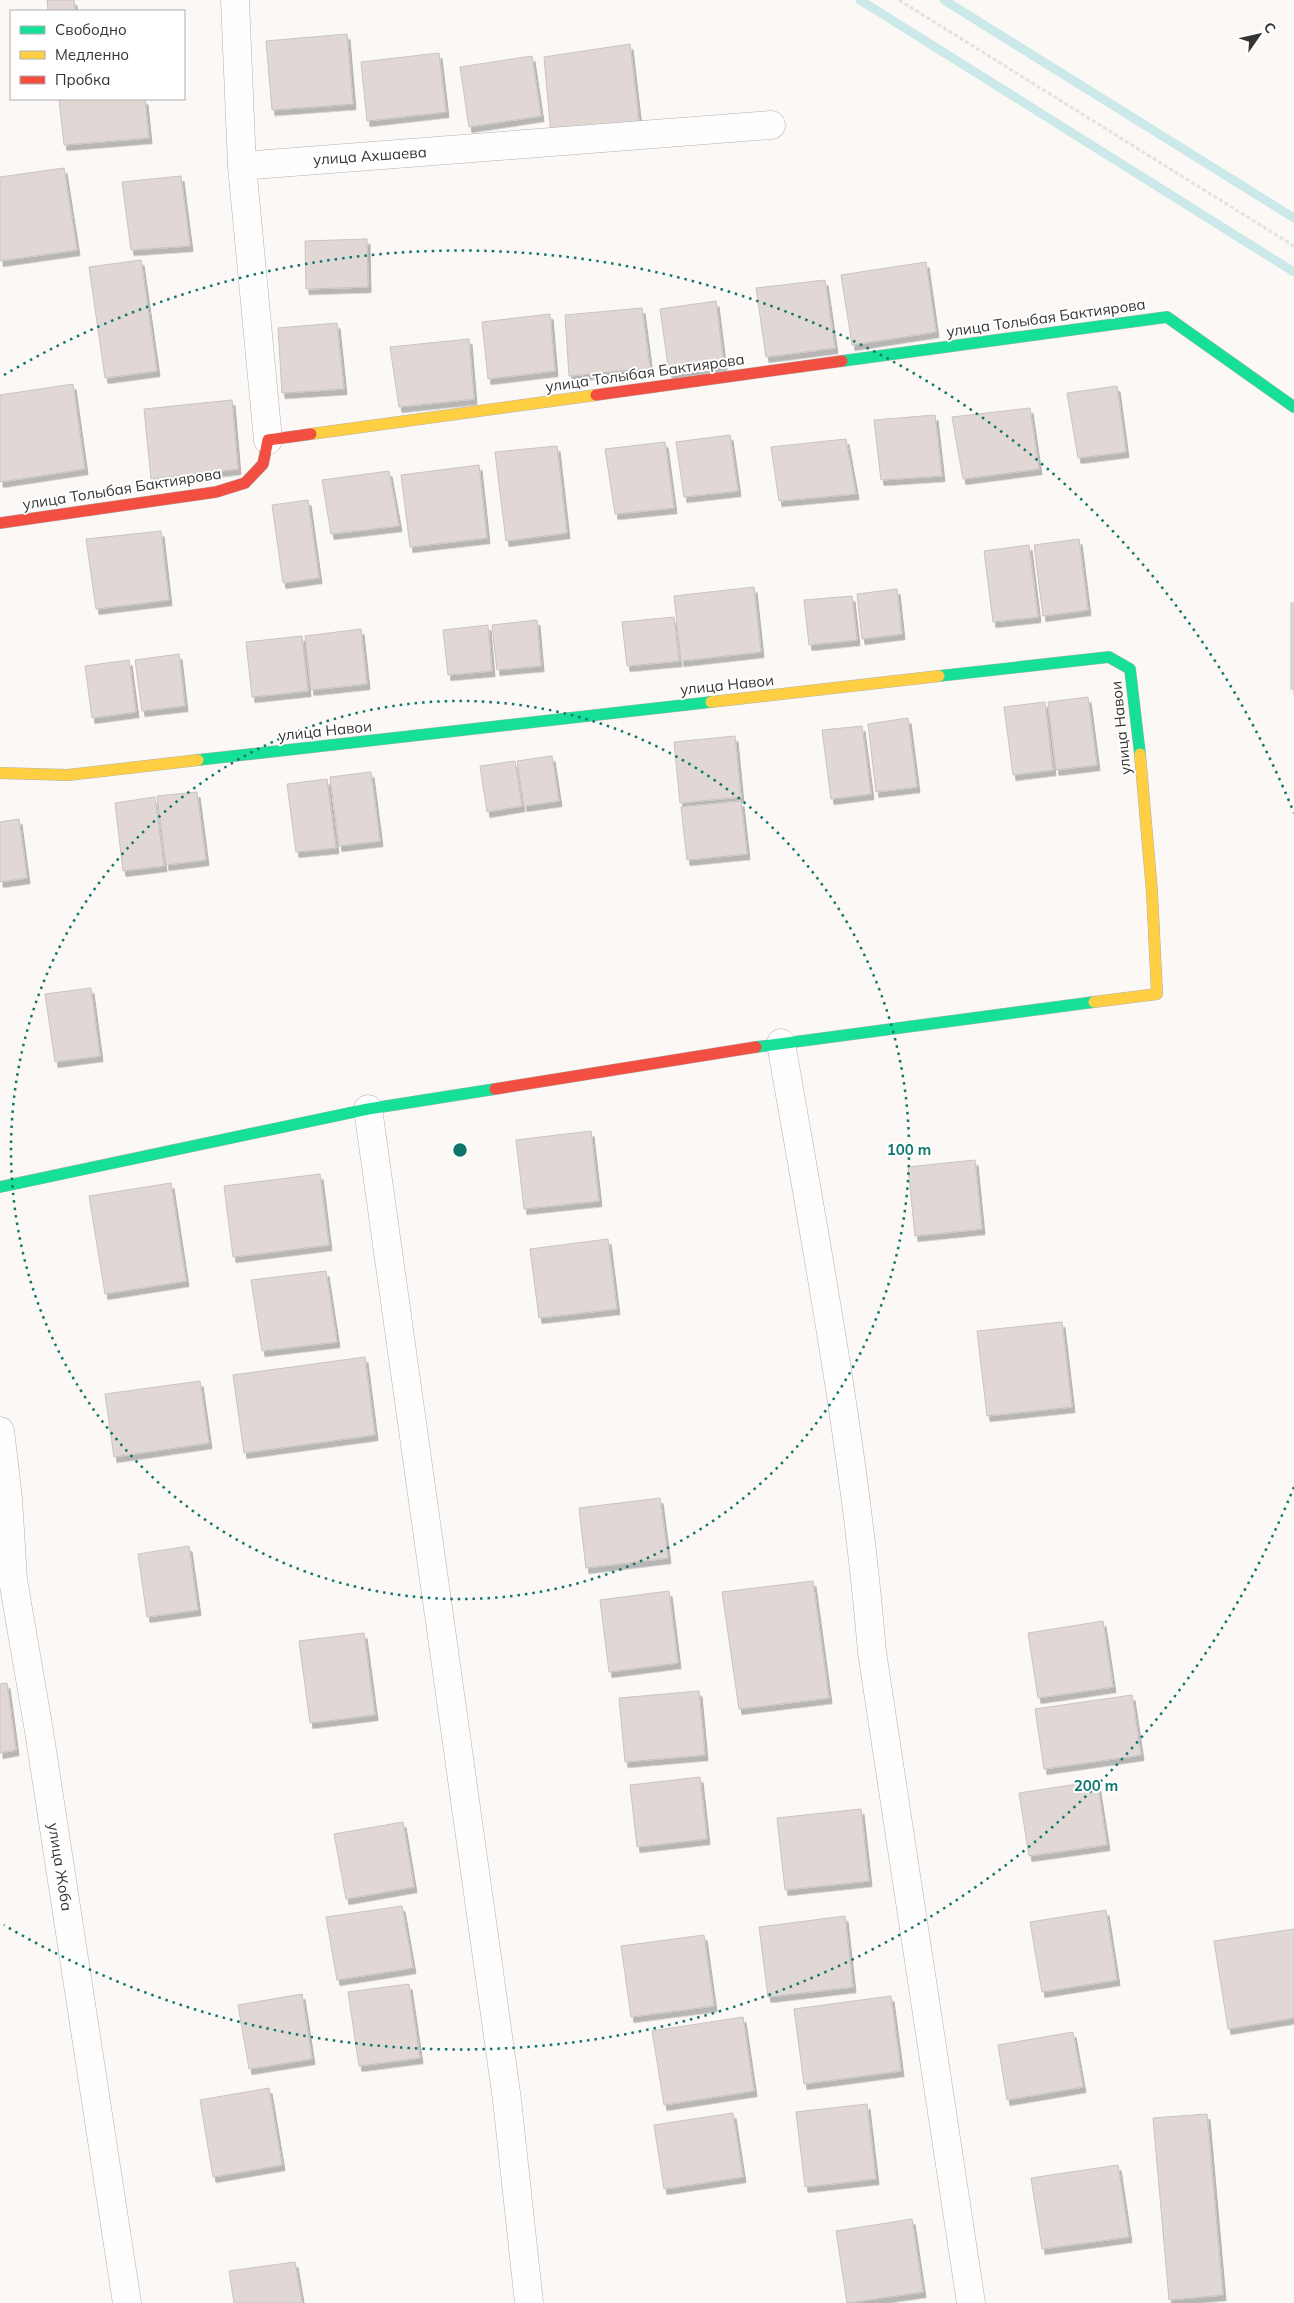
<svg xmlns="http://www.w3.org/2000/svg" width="1294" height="2303" viewBox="0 0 1294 2303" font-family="Mulish,sans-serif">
<defs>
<filter id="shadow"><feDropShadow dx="3" dy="5.5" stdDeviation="0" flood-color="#0004"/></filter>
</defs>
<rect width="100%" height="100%" fill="#fbf8f5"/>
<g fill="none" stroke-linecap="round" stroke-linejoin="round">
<g stroke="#cbe9e9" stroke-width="9">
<polyline points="860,0 1294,272"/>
<polyline points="944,0 1294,218"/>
</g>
</g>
<g fill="#e1d8d5" stroke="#c7c4c3" filter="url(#shadow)">
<polygon points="47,0 74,0 75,11 48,11"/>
<polygon points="347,34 353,104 272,110 266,41"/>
<polygon points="630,44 639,121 551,134 544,57"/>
<polygon points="439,53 446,112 367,121 361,62"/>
<polygon points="532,56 541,116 469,127 460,67"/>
<polygon points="59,99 145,99 149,138 64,145"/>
<polygon points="64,168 77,250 0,261 0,177"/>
<polygon points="181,176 190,246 131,250 122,182"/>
<polygon points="367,239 368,287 306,289 305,241"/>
<polygon points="141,260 157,371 105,378 89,267"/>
<polygon points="926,262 936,332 852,345 841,275"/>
<polygon points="825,280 835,348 766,357 756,288"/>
<polygon points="716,301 724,365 669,373 660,309"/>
<polygon points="642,308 650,368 569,376 565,315"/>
<polygon points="550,314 555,371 488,379 482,322"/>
<polygon points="337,323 344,389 282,393 278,328"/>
<polygon points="469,339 474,399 399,407 390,347"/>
<polygon points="73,384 85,469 0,482 0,395"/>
<polygon points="1117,386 1126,452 1078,458 1067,393"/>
<polygon points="232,400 238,469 151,479 144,409"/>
<polygon points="1030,408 1039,469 963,479 952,417"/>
<polygon points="935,415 942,476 881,480 874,420"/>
<polygon points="730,435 738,491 684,497 676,442"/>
<polygon points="846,439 856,494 779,501 771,447"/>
<polygon points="665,442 674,508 615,514 605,449"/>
<polygon points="557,446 567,533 506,541 495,452"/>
<polygon points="479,465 487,538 410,547 401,475"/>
<polygon points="389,471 399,526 331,534 322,480"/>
<polygon points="308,500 319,578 283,583 272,505"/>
<polygon points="161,531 169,600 96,609 86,539"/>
<polygon points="1079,539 1088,610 1043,616 1034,545"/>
<polygon points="1029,545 1038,617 993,622 984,551"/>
<polygon points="754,587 761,652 681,661 674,596"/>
<polygon points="897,589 902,634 862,639 857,594"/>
<polygon points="852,596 857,640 809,645 804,600"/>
<rect x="1291" y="603" width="3" height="86"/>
<polygon points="674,617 679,661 627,666 622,622"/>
<polygon points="537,620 541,666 497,670 492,625"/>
<polygon points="488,625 492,671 448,675 443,630"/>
<polygon points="361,629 367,684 311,690 305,636"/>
<polygon points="302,636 308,691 252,697 246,642"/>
<polygon points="179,654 185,706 142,711 135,660"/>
<polygon points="129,660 136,712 92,718 85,666"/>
<polygon points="1088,697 1097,765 1056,770 1048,702"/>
<polygon points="1045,702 1053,770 1013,775 1004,707"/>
<polygon points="908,718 917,787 876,792 868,724"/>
<polygon points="862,726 871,794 831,799 822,730"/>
<polygon points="735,736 741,797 680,803 674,742"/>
<polygon points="552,756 559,801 524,806 517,761"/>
<polygon points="515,761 522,806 487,812 480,766"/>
<polygon points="371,772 380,841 339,846 330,777"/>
<polygon points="327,779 336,848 296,852 287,784"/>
<polygon points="197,792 206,860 166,865 157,796"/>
<polygon points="155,797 164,866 123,871 115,803"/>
<polygon points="741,801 747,854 687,860 681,807"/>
<polygon points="19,819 27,878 0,882 0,822"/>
<polygon points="91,988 100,1056 55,1062 45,994"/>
<polygon points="591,1131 599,1201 524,1209 516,1140"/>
<polygon points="975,1160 982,1229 915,1236 908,1167"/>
<polygon points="320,1174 329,1245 233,1257 224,1186"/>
<polygon points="171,1183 186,1281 105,1294 89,1196"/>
<polygon points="608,1239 617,1309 539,1318 530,1249"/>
<polygon points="326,1271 337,1342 262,1351 251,1280"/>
<polygon points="1062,1322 1072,1407 987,1416 977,1331"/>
<polygon points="365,1357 375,1435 244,1453 233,1375"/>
<polygon points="200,1381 209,1443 114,1457 105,1394"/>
<polygon points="660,1498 668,1558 586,1568 579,1508"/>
<polygon points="189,1546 198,1610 147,1617 138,1554"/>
<polygon points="813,1581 829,1698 739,1709 722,1592"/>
<polygon points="669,1591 678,1663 609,1672 600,1600"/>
<polygon points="1103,1621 1113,1687 1038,1698 1028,1633"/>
<polygon points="364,1633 375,1715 310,1723 299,1641"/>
<polygon points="7,1683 16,1750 0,1753 0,1684"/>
<polygon points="699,1691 705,1755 625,1762 619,1698"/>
<polygon points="1132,1695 1141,1755 1044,1769 1035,1709"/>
<polygon points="700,1777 707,1839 637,1847 630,1785"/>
<polygon points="1097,1781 1107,1845 1029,1856 1019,1793"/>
<polygon points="861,1809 869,1881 785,1890 777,1818"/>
<polygon points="403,1822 414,1887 346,1899 334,1834"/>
<polygon points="402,1906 413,1968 337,1980 326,1917"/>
<polygon points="1106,1910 1117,1980 1042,1992 1030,1922"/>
<polygon points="845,1916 853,1987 768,1997 759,1927"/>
<polygon points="1294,1929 1294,2018 1228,2029 1214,1941"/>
<polygon points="704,1935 714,2006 631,2017 621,1946"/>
<polygon points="409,1984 420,2058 359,2066 348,1992"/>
<polygon points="302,1994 312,2059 249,2069 238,2005"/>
<polygon points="891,1996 901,2071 804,2084 794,2009"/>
<polygon points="743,2017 754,2091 664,2105 652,2031"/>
<polygon points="1073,2032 1083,2087 1007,2100 998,2045"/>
<polygon points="269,2088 282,2165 213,2177 200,2100"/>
<polygon points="867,2104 876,2179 805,2187 796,2112"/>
<polygon points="733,2113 743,2177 664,2189 654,2125"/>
<polygon points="1207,2114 1223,2295 1169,2300 1153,2118"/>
<polygon points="1118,2165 1129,2237 1042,2249 1031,2178"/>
<polygon points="912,2219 923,2292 847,2303 836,2231"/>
<polygon points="295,2262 302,2303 234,2303 229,2271"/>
</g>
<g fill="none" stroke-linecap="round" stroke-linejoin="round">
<defs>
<g id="street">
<polyline points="235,0 242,166"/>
<polyline points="268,440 242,166 771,125"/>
<path d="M781 1043C816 1245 855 1447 872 1652L971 2303"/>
<polyline points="368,1109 507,2100 529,2303"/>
<polyline points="0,1431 8,1498 13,1580 39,1731 127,2303"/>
</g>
<g id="fast">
<polyline points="842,361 1167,317 1294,407"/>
<polyline points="939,676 1109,657 1130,669 1140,754"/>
<polyline points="198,760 711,702"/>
<polyline points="756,1047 1094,1002"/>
<polyline points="0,1187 368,1109 495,1089"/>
</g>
<g id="slow">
<polyline points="311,434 596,395"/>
<polyline points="711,702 939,676"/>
<polyline points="0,773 68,775 198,760"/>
<polyline points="1094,1002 1157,994 1152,892 1140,754"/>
</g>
<g id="jam">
<polyline points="596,395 842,361"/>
<polyline points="0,523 216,492 245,483 263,464 268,440 311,434"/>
<polyline points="495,1089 756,1047"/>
</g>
</defs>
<use href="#street" stroke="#b3b1af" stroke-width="29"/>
<use href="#fast" stroke="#b3b1af" stroke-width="12"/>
<use href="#slow" stroke="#b3b1af" stroke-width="12"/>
<use href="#jam" stroke="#b3b1af" stroke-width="12"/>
<polyline stroke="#e3e2e1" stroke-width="3" stroke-dasharray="4 2.5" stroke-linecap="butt" points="899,0 1294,246"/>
<use href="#street" stroke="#fefefe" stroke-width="28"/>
<use href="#fast" stroke="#16e098" stroke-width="11"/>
<use href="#slow" stroke="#ffcf43" stroke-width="11"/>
<use href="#jam" stroke="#f24e42" stroke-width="11"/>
</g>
<g fill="none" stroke="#0f766e" stroke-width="2.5" stroke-dasharray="2.5 5">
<circle cx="460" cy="1150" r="449"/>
<path d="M1294 1487A899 899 0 0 1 4 1925M4 375A899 899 0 0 1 1294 813"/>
</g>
<g text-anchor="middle" stroke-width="4" stroke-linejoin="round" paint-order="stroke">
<g font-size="15" fill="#373534" stroke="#fff">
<text transform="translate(370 156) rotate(-4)" y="5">улица Ахшаева</text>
<text transform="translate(1046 318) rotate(-8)" y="5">улица Толыбая Бактиярова</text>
<text transform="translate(645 373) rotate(-8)" y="5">улица Толыбая Бактиярова</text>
<text transform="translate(122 489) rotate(-9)" y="5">улица Толыбая Бактиярова</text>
<text transform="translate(727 685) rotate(-6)" y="5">улица Навои</text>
<text transform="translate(1121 728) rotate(-96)" y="5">улица Навои</text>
<text transform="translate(325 731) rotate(-6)" y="5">улица Навои</text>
<text transform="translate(60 1867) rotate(81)" y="5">улица Жоба</text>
</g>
</g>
<circle cx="460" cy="1150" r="8" fill="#0f766e" stroke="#fff" stroke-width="2.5"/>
<g font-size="15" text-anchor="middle" font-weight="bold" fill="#0f766e" stroke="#fff" stroke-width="4" stroke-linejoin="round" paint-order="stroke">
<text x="909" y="1155">100 m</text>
<text x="1096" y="1791">200 m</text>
</g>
<rect x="10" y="10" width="175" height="90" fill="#ffffff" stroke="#afaeae"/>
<rect x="20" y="26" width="25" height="8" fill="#16e098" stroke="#afaeae"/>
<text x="55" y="35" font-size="15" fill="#373534">Свободно</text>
<rect x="20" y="51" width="25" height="8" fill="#ffcf43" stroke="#afaeae"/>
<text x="55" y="60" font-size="15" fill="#373534">Медленно</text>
<rect x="20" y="76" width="25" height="8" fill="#f24e42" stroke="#afaeae"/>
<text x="55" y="85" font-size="15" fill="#373534">Пробка</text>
<g transform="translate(1259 35) rotate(56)" stroke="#ffffff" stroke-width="4" paint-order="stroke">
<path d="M0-4L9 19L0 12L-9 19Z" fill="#373534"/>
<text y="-8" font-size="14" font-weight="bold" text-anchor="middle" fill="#373534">С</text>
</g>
</svg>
